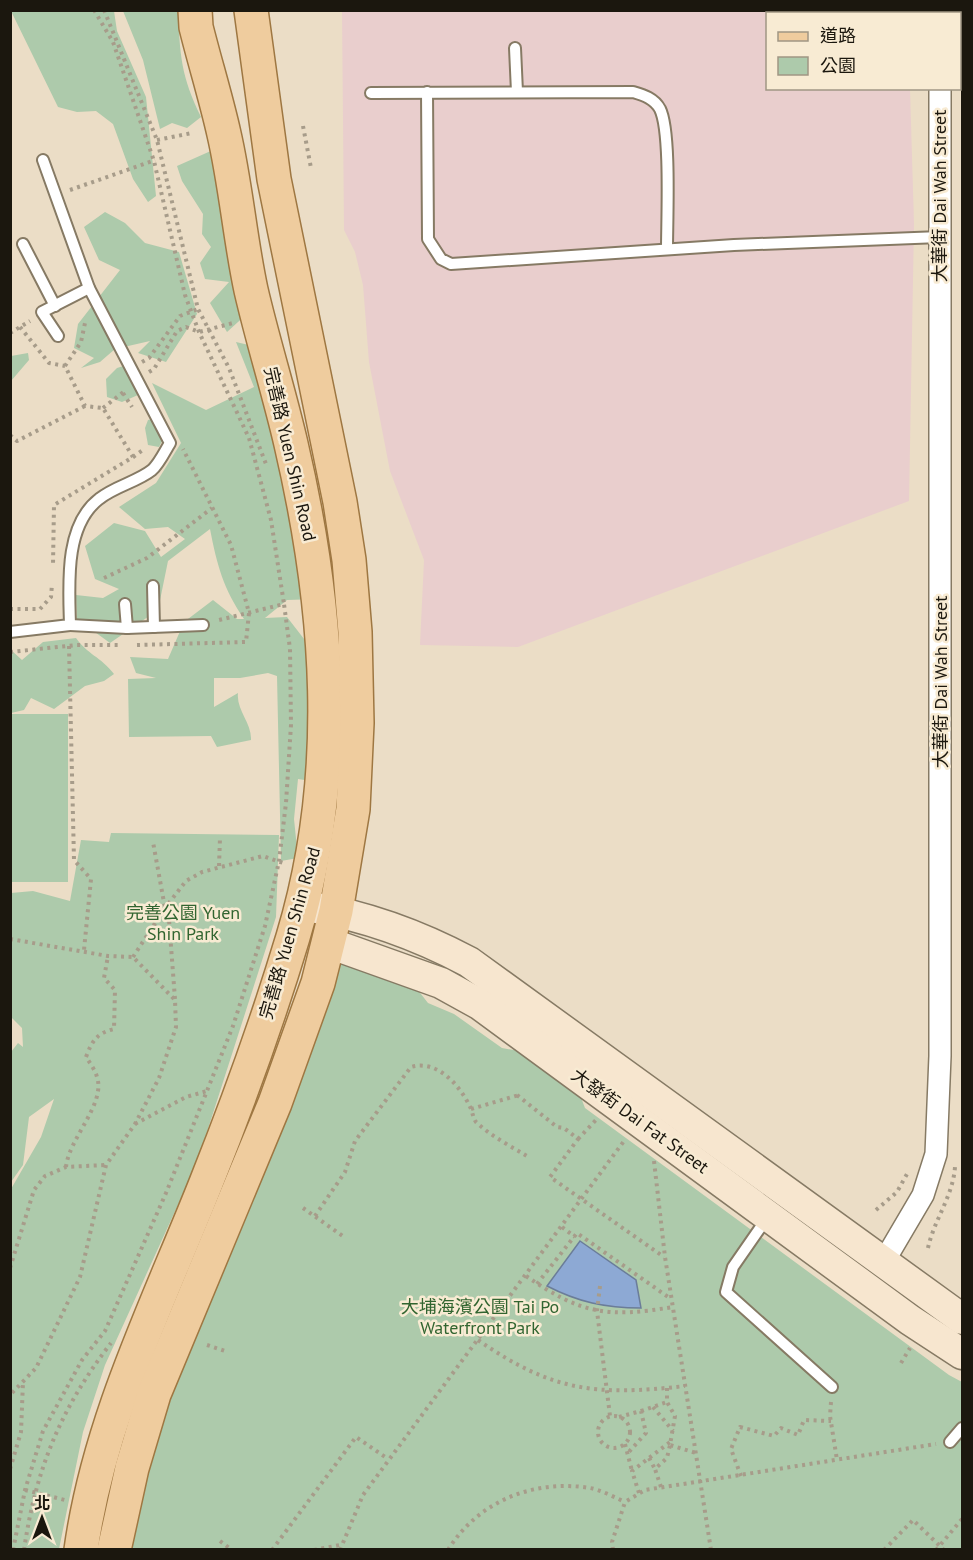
<svg xmlns="http://www.w3.org/2000/svg" width="973" height="1560" viewBox="0 0 973 1560" font-family="'PT Sans','Noto Sans TC',sans-serif">
<rect width="100%" height="100%" fill="#ebddc6"/>
<polygon fill="#e9cecd" points="342,11 902,11 903,13 768,14 768,88 910,89 914,224 909,501 518,647 420,645 424,560 390,471 369,362 363,285 355,252 344,230"/>
<g fill="#adcaab">
<polygon points="11,11 114,11 117,31 146,97 156,196 148,202 133,179 113,124 96,111 77,112 58,107"/>
<path d="M123 11H178C180 56 181 76 201 117L187 128 172 123 160 129 143 60Z"/>
<polygon points="213,150 224,183 219,203 226,211 249,312 227,332 210,303 229,282 205,279 200,263 211,247 202,234 203,214 182,181 177,166"/>
<polygon points="105,212 125,223 145,243 179,252 197,314 166,362 138,353 150,341 115,349 100,362 81,368 94,358 74,348 78,324 120,270 99,260 84,227"/>
<path d="M236 342 253 346 318 599 287 600 265 618 287 617 318 657V782L298 779 294 819 298 858 281 861 277 676 268 673 240 678H214V707L238 693C236 710 252 723 251 740L217 747 211 736 129 737 128 679 156 678 136 673 130 657 168 659 184 622 213 600 237 619H244C223 588 217 565 210 529L168 561 158 610 110 643 77 619 76 595 103 598 119 589 95 579 85 546 114 523 145 531 161 557 185 539 168 527 145 529 119 507 156 483 181 443 152 383 206 410 254 387Z"/>
<polygon points="28,353 29,360 11,381 11,356"/>
<polygon points="133,363 139,371 138,395 122,402 107,397 106,379 117,368"/>
<polygon points="161,417 168,429 159,447 148,445 145,428 148,420"/>
<path d="M76 638C88 655 100 656 114 674L104 681 85 686 54 709 31 698 24 710 11 713V650L22 660 43 642Z"/>
<rect x="11" y="714" width="57" height="168"/>
<polygon points="111,833 279,835 276,917 197,1163 105,1365 83,1432 59,1549 11,1550 11,1189 41,1137 54,1099 29,1117 23,1165 11,1182 11,1052 18,1043 23,1047 22,1028 11,1017 11,893 33,891 70,901 81,840 109,842"/>
<polygon points="326,947 388,952 428,1003 454,1014 502,1048 536,1054 573,1077 585,1108 949,1375 962,1382 962,1549 120,1550 123,1504"/>
</g>
<path fill="#8da9d4" stroke="#6b7d99" stroke-width="1.5" d="M580 1241 636 1280 641 1308C605 1308 578 1302 547 1286Z"/>
<g fill="none" stroke-linecap="round" stroke-linejoin="round">
<defs>
<g id="lane">
<polyline points="515,48 517,92"/>
<polyline points="427,92 428,239 441,259 451,264 734,245 940,237"/>
<path d="M371 93 633 92C643 95 654 98 660 109 671 131 667 219 667 249"/>
<polyline points="23,244 55,306"/>
<polyline points="58,336 42,312 89,288"/>
<polyline points="153,586 154,627"/>
<polyline points="125,604 127,628"/>
<polyline points="70,625 127,628 203,625"/>
<path d="M10 632 70 625C69 585 64 526 99 499 115 486 137 482 152 470 159 464 165 451 170 443L89 288 43 160"/>
<polyline points="767,1218 733,1267 726,1292 832,1387"/>
<polyline points="950,1442 962,1428"/>
</g>
<g id="street">
<polyline points="929,10 929,14"/>
<polyline points="954,14 954,10"/>
<polyline points="883,1263 923,1195 936,1154 940,1056 940,88"/>
</g>
<g id="secondary">
<path d="M311 907C366 916 420 936 469 962L962 1319"/>
<polyline points="329,943 441,983 479,1004 910,1320 962,1354"/>
</g>
<g id="primary">
<path d="M81 1550C99 1420 158 1304 206 1183 238 1103 268 1020 293 937 342 774 329 607 291 444 279 392 263 342 251 290 240 239 236 186 224 134 216 98 205 63 196 27L195 10"/>
<polyline points="114,1550 132,1468 154,1394 275,1103 318,983 336,911 353,809 357,723 355,632 349,560 340,502 274,179 251,10"/>
</g>
</defs>
<use href="#lane" stroke="#867a64" stroke-width="14"/>
<use href="#street" stroke="#867a64" stroke-width="24"/>
<use href="#secondary" stroke="#867a64" stroke-width="33"/>
<use href="#primary" stroke="#9e7742" stroke-width="36"/>
<g stroke="#a79c8a" stroke-width="4" stroke-dasharray="3 4.5" stroke-linecap="butt">
<polyline points="94,10 113,42 154,161 185,295 199,332 249,438 271,520 284,604"/>
<polyline points="104,10 157,140 198,309 229,368 266,464"/>
<polyline points="960,43 962,44"/>
<polyline points="960,83 962,55"/>
<polyline points="303,126 311,168"/>
<polyline points="157,140 192,133"/>
<polyline points="70,190 155,160"/>
<polyline points="20,327 49,363 65,366 85,406 103,408 133,457 54,505 53,565"/>
<polyline points="10,333 30,321"/>
<polyline points="142,362 149,358 180,316 198,309"/>
<polyline points="65,366 81,342 85,323"/>
<polyline points="149,372 154,369 177,331 186,327 199,332 233,323"/>
<polyline points="123,393 132,407"/>
<polyline points="103,408 126,390"/>
<polyline points="10,435 17,441 85,406"/>
<polyline points="133,457 143,450"/>
<polyline points="104,578 147,558 212,508"/>
<polyline points="10,609 40,609 51,597 52,584"/>
<polyline points="137,645 246,642 249,613 231,545 183,449"/>
<polyline points="69,646 74,860 91,879 84,950"/>
<polyline points="10,652 77,645 120,645"/>
<polyline points="219,866 220,838"/>
<polyline points="10,939 108,956 133,957 175,1000 176,1027 159,1078 135,1124 106,1165 80,1277 36,1368 10,1395"/>
<polyline points="133,957 165,908 153,842"/>
<polyline points="175,999 169,920 165,908 186,881 202,872 263,856 286,864"/>
<polyline points="517,1095 557,1127 564,1128 578,1139 550,1177 664,1257"/>
<polyline points="471,1109 519,1095"/>
<polyline points="135,1124 186,1097 207,1091"/>
<polyline points="578,1139 596,1120"/>
<polyline points="654,1161 665,1257 711,1550"/>
<path d="M66 1167C69 1138 106 1104 97 1077 95 1070 90 1063 86 1057 92 1041 97 1033 114 1029L115 990 104 978 108 956"/>
<polyline points="303,1208 344,1237"/>
<polyline points="876,1210 897,1192 907,1174"/>
<path d="M315 1216 345 1172 355 1141 411 1067C437 1059 461 1086 471 1109 473 1114 473 1118 476 1122 491 1136 510 1146 527 1156"/>
<polyline points="562,1227 575,1237"/>
<path d="M928 1248C934 1220 953 1196 955 1167"/>
<polyline points="10,1268 34,1190 45,1176 66,1167 106,1165"/>
<path d="M526 1276C581 1314 607 1318 673 1307"/>
<polyline points="537,1284 577,1233 671,1299"/>
<polyline points="600,1286 597,1311 610,1416"/>
<path d="M478 1340C553 1392 596 1396 685 1386"/>
<polyline points="207,1345 225,1351"/>
<polyline points="901,1363 910,1348"/>
<polyline points="667,1388 667,1402 675,1416 670,1445 696,1453"/>
<polyline points="831,1402 830,1416 837,1460"/>
<polyline points="653,1407 673,1431"/>
<polyline points="641,1411 667,1402"/>
<circle cx="614" cy="1432" r="16"/>
<polyline points="619,1417 641,1411 646,1433 627,1454"/>
<polyline points="625,1444 632,1471"/>
<polyline points="649,1458 655,1469"/>
<polyline points="10,1469 21,1432 23,1382"/>
<polyline points="741,1476 731,1449 740,1427 774,1436 781,1428 798,1435 804,1420 831,1421"/>
<polyline points="661,1487 655,1469 667,1458 670,1445"/>
<polyline points="25,1490 65,1500"/>
<polyline points="639,1493 632,1471 670,1442"/>
<polyline points="220,1541 232,1550"/>
<polyline points="13,1550 25,1490 43,1431 82,1360 105,1331 166,1193 233,1026 265,926 279,861 286,803 291,725 290,649 284,604 215,621"/>
<path d="M24 1550C36 1468 61 1408 111 1343"/>
<polyline points="272,1550 356,1437 388,1459"/>
<polyline points="314,1550 340,1545"/>
<polyline points="340,1550 363,1495 624,1141"/>
<path d="M448 1550C478 1501 534 1479 590 1488 601 1490 614 1497 625 1502"/>
<polyline points="613,1550 612,1542 625,1502 645,1490 936,1444"/>
<polyline points="884,1550 913,1520 944,1550"/>
<polyline points="936,1550 962,1519"/>
</g>
<use href="#lane" stroke="#fff" stroke-width="10"/>
<use href="#street" stroke="#fff" stroke-width="21"/>
<use href="#secondary" stroke="#f7e6cf" stroke-width="30"/>
<use href="#primary" stroke="#efcc9e" stroke-width="33"/>
</g>
<g text-anchor="middle" stroke-width="5" stroke-linejoin="round" paint-order="stroke">
<g font-size="18" fill="#1b170e" stroke="#f8ebd3">
<text transform="translate(940 196) rotate(-90)" y="6">大華街 Dai Wah Street</text>
<text transform="translate(290 454) rotate(77)" y="6">完善路 Yuen Shin Road</text>
<text transform="translate(941 682) rotate(-90)" y="6">大華街 Dai Wah Street</text>
<text transform="translate(290 933) rotate(-74)" y="6">完善路 Yuen Shin Road</text>
<text transform="translate(640 1121) rotate(36)" y="6">大發街 Dai Fat Street</text>
</g>
<g font-size="18" fill="#316530" stroke="#f8ebd3">
<text x="183" y="919">完善公園 Yuen<tspan x="183" dy="21">Shin Park</tspan></text>
<text x="480" y="1313">大埔海濱公園 Tai Po<tspan x="480" dy="21">Waterfront Park</tspan></text>
</g>
</g>
<rect width="973" height="1560" fill="none" stroke="#1b170e" stroke-width="24"/>
<rect x="766" y="12" width="195" height="78" fill="#f8ebd3" stroke="#a09684" stroke-width="1.5"/>
<rect x="778" y="32" width="30" height="9" fill="#efcc9e" stroke="#a09684" stroke-width="1.5"/>
<text x="820" y="42" font-size="18" fill="#1b170e">道路</text>
<rect x="778" y="57" width="30" height="18" fill="#adcaab" stroke="#a09684" stroke-width="1.5"/>
<text x="820" y="72" font-size="18" fill="#1b170e">公園</text>
<g transform="translate(42 1518)" stroke="#f8ebd3" stroke-width="4.5" paint-order="stroke">
<path d="M0-4.5L10 22L0 15L-10 22Z" fill="#1b170e"/>
<text y="-9" font-size="16" font-weight="bold" text-anchor="middle" fill="#1b170e">北</text>
</g>
</svg>
